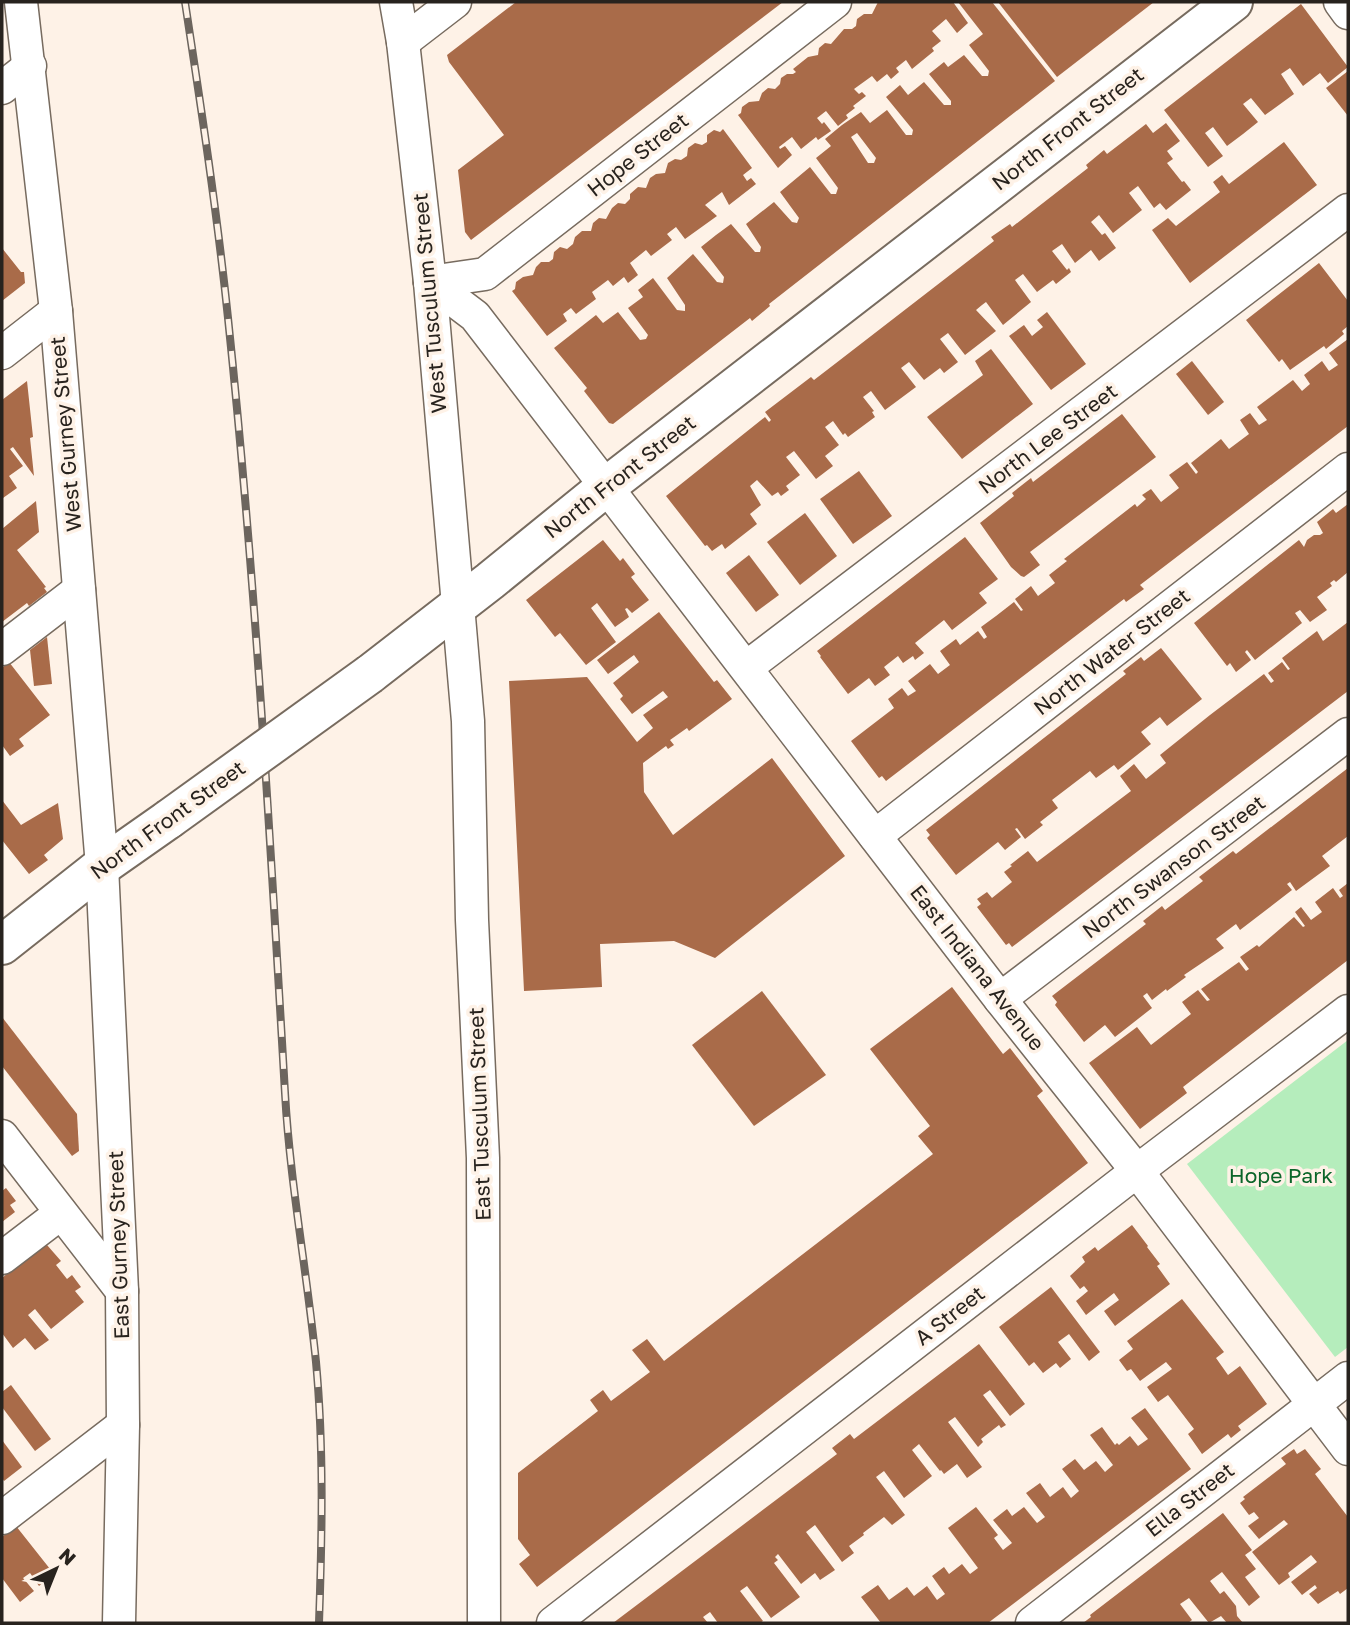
<svg xmlns="http://www.w3.org/2000/svg" width="1350" height="1625" viewBox="0 0 1350 1625" font-family="'Golos Text',sans-serif">
<rect width="100%" height="100%" fill="#fef2e7"/>
<polygon fill="#b5edbc" points="1348,1040 1348,1347 1335,1357 1187,1164"/>
<g fill="#a96b49" fill-rule="evenodd">
<polygon points="516,2 783,2 471,240 465,232 458,170 504,135 449,62 447,55"/>
<polygon points="878,2 953,2 968,23 957,33 946,19 932,31 941,41 932,48 934,51 912,69 906,60 896,68 899,72 891,79 887,74 877,82 872,76 854,89 859,94 862,92 866,96 853,106 855,108 846,115 848,118 838,126 826,111 817,118 822,124 824,122 831,131 818,140 816,137 801,149 792,137 779,147 780,149 785,146 792,155 778,168 738,115 741,113 742,107 749,102 759,101 762,93 768,88 775,89 780,84 781,78 787,74 793,74 796,72 793,69 808,57 818,55 819,48 825,43 831,44 844,29 852,29 856,26 857,19 864,14 872,14"/>
<path d="M958 2H992L1055 81 769 304 770 306 752 321 750 318 613 424 609 423 584 391 587 388 554 348 596 315 603 323 618 312 640 340 646 339 648 335 628 308 643 297 638 290 653 278 677 310 685 311V305L667 278 693 254 717 282 723 283 724 277 701 247 716 235 731 224 755 252H760L761 247 746 224 774 202 792 222 797 223 799 218 780 192 810 167 831 194H836L838 188 816 158 831 146 825 139 842 125 861 112 870 123 887 110 906 135H912L913 130 886 97 900 85 908 95 924 82 944 105H951V101L929 74 944 62 948 67 964 55 982 76H988L989 71 969 45 983 34ZM857 133 876 158 874 163H868L851 137Z"/>
<polygon points="998,2 1154,2 1057,77"/>
<polygon points="1301,4 1348,67 1328,83 1320,73 1303,86 1290,68 1281,74 1294,94 1265,115 1251,98 1243,104 1258,122 1243,134 1227,146 1213,127 1205,133 1223,156 1208,167 1164,110"/>
<polygon points="1348,71 1348,116 1326,88"/>
<polygon points="1166,123 1180,141 1167,151 1173,159 1167,163 1182,182 1184,181 1191,190 1166,210 1160,203 1154,208 1138,186 1134,189 1129,193 1142,210 1113,233 1099,215 1091,222 1102,235 1105,233 1116,248 1099,261 1091,250 1075,263 1062,244 1052,251 1067,270 1069,268 1071,272 1056,284 1053,280 1037,292 1023,274 1015,280 1031,302 1003,325 986,302 982,305 976,310 996,331 965,355 948,333 940,339 958,362 944,373 940,368 924,380 909,362 901,368 916,387 885,410 871,391 863,397 874,411 872,412 875,417 848,437 845,433 843,435 833,421 825,427 839,445 825,456 833,466 816,479 794,451 786,457 800,475 786,486 789,490 781,496 778,492 772,496 757,480 750,486 761,505 750,514 757,524 725,549 722,544 712,551 707,545 705,546 666,496 765,417 769,422 771,420 765,412 811,377 814,380 840,360 994,241 991,237 1010,224 1012,227 1088,168 1086,165 1104,150 1107,154 1146,124 1153,133"/>
<polygon points="723,129 752,168 743,175 747,181 751,178 756,184 729,205 722,192 705,205 717,216 685,239 676,227 667,234 672,240 651,256 646,250 630,263 638,275 628,283 624,277 613,286 608,280 592,292 596,299 576,314 571,308 563,314 567,321 547,336 512,291 515,289 516,282 523,277 533,275 536,267 541,262 549,262 553,259 554,252 560,247 567,249 573,244 575,237 582,231 591,231 593,223 599,218 606,219 612,208 618,203 625,204 630,199 630,194 638,187 646,188 650,178 656,174 665,173 668,163 675,159 681,160 687,156 688,148 695,143 702,145 707,142 707,135 714,130 720,132"/>
<polygon points="1284,142 1317,185 1190,283 1152,230 1168,218 1176,226 1220,192 1213,182 1222,175 1229,184"/>
<polygon points="2,248 21,272 24,272 25,283 2,301"/>
<polygon points="1319,263 1348,301 1348,326 1342,331 1344,334 1326,349 1324,346 1290,370 1282,359 1279,362 1246,320"/>
<polygon points="1047,312 1086,364 1051,390 1009,336 1024,325 1032,336 1043,327 1037,320"/>
<polygon points="1348,339 1348,426 1140,585 1144,589 1126,602 1124,599 886,781 882,776 879,778 851,741 894,708 888,699 902,688 908,696 916,691 908,681 930,664 938,674 950,665 940,651 956,639 960,645 978,631 984,639 987,637 981,627 996,616 1014,602 1021,611 1023,610 1015,599 1031,586 1038,596 1055,583 1049,575 1067,561 1064,559 1135,504 1137,507 1146,499 1142,495 1151,489 1161,502 1179,488 1169,475 1187,462 1196,474 1198,472 1191,463 1221,439 1229,449 1249,434 1240,420 1250,413 1259,425 1267,420 1257,407 1293,380 1302,391 1310,384 1304,375 1322,361 1329,371 1338,365 1329,353"/>
<polygon points="991,349 1033,404 962,459 927,417 983,375 975,361"/>
<polygon points="1192,361 1224,402 1208,415 1176,374"/>
<polygon points="27,381 33,437 30,438 34,476 13,447 10,449 23,466 9,476 17,488 3,498 2,400"/>
<polygon points="1122,414 1156,457 1030,552 1040,565 1024,577 1021,576 1011,567 980,523 1014,496 1012,493 1031,478 1033,482"/>
<polygon points="859,471 892,516 853,544 820,499"/>
<polygon points="36,501 39,532 17,550 46,587 44,588 47,592 29,606 27,603 2,622 2,529"/>
<polygon points="1348,504 1348,572 1336,582 1334,580 1330,583 1332,586 1317,597 1327,610 1310,622 1300,610 1295,613 1302,623 1255,660 1247,650 1245,652 1251,660 1236,672 1230,663 1227,666 1194,623 1299,540 1304,547 1307,540 1314,535 1320,535 1323,533 1317,522 1333,509 1336,513"/>
<polygon points="805,513 837,556 800,585 767,542"/>
<polygon points="965,537 998,579 979,593 987,603 952,630 944,620 915,643 924,653 915,660 913,656 903,663 898,656 884,667 890,675 875,686 869,678 848,694 820,657 821,656 817,651"/>
<polygon points="603,540 620,561 623,558 635,574 631,577 649,600 632,613 627,608 625,609 629,617 615,627 597,603 591,608 616,642 586,665 560,633 555,637 526,600"/>
<polygon points="749,555 779,595 756,612 726,573"/>
<polygon points="659,612 714,682 717,680 732,699 689,731 687,728 670,740 674,745 668,749 666,746 643,763 644,792 673,835 772,758 845,856 715,958 674,941 600,944 602,987 524,991 509,681 587,677 637,742 653,728 643,715 668,697 663,691 632,714 620,699 623,696 613,683 639,662 634,655 608,674 597,660"/>
<polygon points="1348,622 1348,691 1012,947 1009,943 1006,945 977,907 981,904 977,899 987,892 992,898 1012,882 1004,872 1012,866 1010,865 1028,851 1037,862 1131,791 1120,776 1134,764 1146,779 1166,763 1160,755 1210,715 1264,674 1271,683 1274,681 1268,673 1282,662 1288,670 1290,669 1282,658 1317,631 1323,641"/>
<polygon points="47,637 52,684 34,686 30,650"/>
<polygon points="1161,648 1202,699 1167,726 1160,717 1141,732 1151,744 1118,770 1114,765 1096,778 1090,771 1052,800 1058,808 1040,822 1043,825 1025,839 1017,828 1015,829 1021,837 1005,850 998,842 956,875 927,838 930,835 926,830 1126,674 1123,671 1141,657 1144,661"/>
<polygon points="9,662 50,715 19,739 24,746 10,756 2,745 2,668"/>
<polygon points="1348,768 1348,836 1322,856 1330,866 1296,891 1290,882 1287,884 1292,890 1240,930 1236,924 1216,939 1224,948 1184,975 1186,977 1167,991 1166,989 1152,1000 1147,993 1143,996 1152,1008 1115,1037 1105,1025 1084,1042 1055,1005 1057,1002 1052,996 1146,924 1143,921 1162,906 1165,910 1203,881 1199,877 1233,851 1236,854"/>
<polygon points="2,800 21,825 58,803 63,839 44,855 48,860 29,874 2,840"/>
<polygon points="1348,883 1348,960 1183,1087 1187,1093 1140,1129 1089,1063 1137,1027 1151,1045 1191,1014 1182,1002 1198,990 1207,1001 1210,1000 1201,989 1239,962 1246,971 1249,969 1240,957 1257,945 1259,947 1294,917 1303,927 1305,926 1295,912 1301,907 1311,920 1322,912 1315,902 1333,888 1340,898 1343,896 1339,890"/>
<polygon points="952,987 1003,1054 1010,1048 1043,1091 1037,1096 1088,1163 537,1587 519,1564 530,1555 518,1539 518,1473 598,1411 590,1400 603,1390 611,1401 650,1372 632,1350 647,1339 664,1361 933,1154 918,1136 930,1126 870,1049"/>
<polygon points="762,991 826,1075 754,1126 692,1045"/>
<polygon points="2,1017 77,1114 79,1151 72,1156 2,1066"/>
<polygon points="6,1188 16,1201 10,1205 15,1212 2,1222 2,1191"/>
<polygon points="1132,1225 1148,1246 1147,1247 1160,1264 1157,1266 1170,1284 1115,1326 1104,1311 1119,1300 1114,1293 1086,1315 1076,1301 1088,1291 1084,1286 1080,1289 1070,1276 1085,1262 1082,1257 1095,1247 1098,1251"/>
<polygon points="42,1245 47,1245 61,1261 56,1265 67,1279 72,1275 81,1287 75,1291 84,1302 51,1329 35,1309 28,1315 49,1340 35,1350 25,1338 13,1348 2,1333 2,1278"/>
<polygon points="1051,1287 1100,1352 1089,1361 1069,1334 1058,1342 1071,1359 1060,1368 1056,1363 1043,1373 1034,1362 1029,1366 999,1327"/>
<polygon points="1182,1299 1224,1352 1216,1358 1228,1375 1240,1366 1267,1404 1238,1426 1241,1430 1231,1438 1228,1434 1202,1454 1188,1434 1194,1429 1168,1395 1158,1402 1147,1387 1172,1369 1166,1362 1140,1381 1131,1369 1127,1371 1119,1360 1133,1349 1127,1341"/>
<polygon points="979,1344 1025,1404 1010,1416 990,1390 983,1395 1006,1425 1001,1428 999,1425 981,1439 983,1442 978,1447 955,1417 948,1422 982,1467 967,1478 957,1464 944,1474 941,1470 940,1471 919,1444 912,1450 932,1476 904,1498 884,1471 876,1477 905,1515 892,1525 884,1517 863,1533 864,1535 849,1546 854,1553 842,1562 815,1525 806,1532 835,1570 820,1580 815,1573 801,1584 778,1554 775,1557 778,1560 774,1563 800,1597 771,1618 747,1586 740,1591 763,1621 760,1623 718,1623 710,1612 703,1617 708,1623 613,1623 837,1454 832,1448 850,1434 854,1439"/>
<polygon points="11,1385 51,1439 35,1451 2,1407 2,1392"/>
<polygon points="1145,1408 1191,1469 988,1623 881,1623 861,1597 878,1585 889,1600 907,1587 914,1596 927,1586 937,1600 945,1594 932,1576 944,1567 949,1574 962,1564 970,1574 978,1568 948,1528 976,1507 998,1535 994,1538 1003,1550 1012,1543 993,1520 1007,1509 1012,1516 1024,1507 1037,1523 1045,1517 1026,1493 1040,1483 1050,1497 1063,1487 1071,1498 1079,1491 1062,1469 1075,1459 1084,1470 1096,1461 1105,1472 1113,1465 1090,1435 1102,1427 1115,1445 1117,1443 1119,1445 1130,1436 1138,1446 1148,1439 1131,1418"/>
<polygon points="2,1440 22,1467 4,1481 2,1478"/>
<polygon points="1294,1449 1297,1454 1305,1449 1321,1469 1315,1474 1348,1517 1348,1588 1340,1594 1338,1591 1318,1604 1309,1594 1317,1588 1315,1585 1302,1595 1291,1582 1317,1562 1311,1555 1288,1573 1290,1577 1279,1585 1252,1552 1288,1524 1284,1520 1259,1539 1248,1526 1259,1518 1254,1512 1249,1515 1240,1503 1245,1499 1243,1497 1286,1464 1281,1458"/>
<polygon points="1223,1513 1252,1550 1245,1555 1256,1569 1245,1577 1260,1597 1249,1606 1222,1572 1210,1581 1220,1594 1224,1591 1236,1606 1237,1616 1243,1623 1227,1623 1221,1616 1209,1623 1189,1598 1180,1604 1192,1620 1188,1623 1083,1623 1091,1617 1090,1615"/>
<polygon points="16,1526 54,1574 39,1586 30,1573 23,1578 34,1591 20,1602 2,1578 2,1537"/>
</g>
<g fill="none" stroke-linecap="round" stroke-linejoin="round">
<defs>
<g id="minor">
<polyline points="21,2 56,311 102,866 122,1291 123,1425 119,1623"/>
<polyline points="396,2 403,42 430,282 468,721 472,920 483,1158 484,1623"/>
<polyline points="1340,2 1348,13"/>
<polyline points="403,42 455,2"/>
<polyline points="2,88 30,66"/>
<polyline points="430,282 475,316 1000,999 1137,1171 1348,1449"/>
<polyline points="430,282 485,274 835,2"/>
<polyline points="2,353 56,311"/>
<polyline points="2,649 79,590"/>
<polyline points="747,667 1348,210"/>
<polyline points="875,836 1348,469"/>
<polyline points="1000,999 1348,734"/>
<polyline points="2,1136 122,1291"/>
<polyline points="2,1258 61,1213"/>
<polyline points="2,1518 123,1425"/>
<polyline points="553,1623 1137,1171 1348,1011"/>
<polyline points="1032,1623 1348,1378"/>
</g>
<g id="tertiary">
<polyline points="370,674 490,581 607,486 1233,2"/>
<polyline points="2,945 102,866 169,819"/>
</g>
</defs>
<use href="#minor" stroke="#776b5f" stroke-width="35"/>
<use href="#tertiary" stroke="#776b5f" stroke-width="42"/>
<use href="#minor" stroke="#fff" stroke-width="32"/>
<use href="#tertiary" stroke="#fff" stroke-width="38"/>
<defs>
<path id="rail" d="M185 2C201 107 217 212 228 318 255 576 270 834 285 1093 290 1183 307 1272 316 1362 324 1448 322 1537 319 1623"/>
</defs>
<use href="#rail" stroke="#6c655e" stroke-width="8"/>
<use href="#rail" stroke="#fef2e7" stroke-width="5" stroke-dasharray="16" stroke-linecap="butt"/>
<defs>
<polyline id="tertiary-bridge" points="169,819 370,674"/>
</defs>
<use href="#tertiary-bridge" stroke="#776b5f" stroke-width="42" stroke-linecap="butt"/>
<use href="#tertiary-bridge" stroke="#fff" stroke-width="38"/>
</g>
<g text-anchor="middle" stroke-width="7" stroke-linejoin="round" paint-order="stroke">
<g font-size="21" fill="#28231e" stroke="#fef2e7">
<text transform="translate(1068 129) rotate(-38)" y="7">North Front Street</text>
<text transform="translate(638 155) rotate(-38)" y="7">Hope Street</text>
<text transform="translate(430 303) rotate(-95)" y="7">West Tusculum Street</text>
<text transform="translate(66 434) rotate(-95)" y="7">West Gurney Street</text>
<text transform="translate(1048 439) rotate(-37)" y="7">North Lee Street</text>
<text transform="translate(620 477) rotate(-38)" y="7">North Front Street</text>
<text transform="translate(1112 652) rotate(-38)" y="7">North Water Street</text>
<text transform="translate(168 820) rotate(-36)" y="7">North Front Street</text>
<text transform="translate(1174 867) rotate(-37)" y="7">North Swanson Street</text>
<text transform="translate(977 968) rotate(52)" y="7">East Indiana Avenue</text>
<text transform="translate(480 1114) rotate(-92)" y="7">East Tusculum Street</text>
<text transform="translate(119 1245) rotate(-92)" y="7">East Gurney Street</text>
<text transform="translate(950 1316) rotate(-38)" y="7">A Street</text>
<text transform="translate(1190 1500) rotate(-38)" y="7">Ella Street</text>
</g>
<g font-size="21" fill="#0b6529" stroke="#fef2e7">
<text x="1281" y="1183">Hope Park</text>
</g>
</g>
<rect width="1350" height="1625" fill="none" stroke="#28231e" stroke-width="7"/>
<g transform="translate(56 1569) rotate(43)" stroke="#fef2e7" stroke-width="5" paint-order="stroke">
<path d="M0-5L12 26L0 18L-12 26Z" fill="#28231e"/>
<text y="-10" font-size="19" font-weight="bold" text-anchor="middle" fill="#28231e">N</text>
</g>
</svg>
